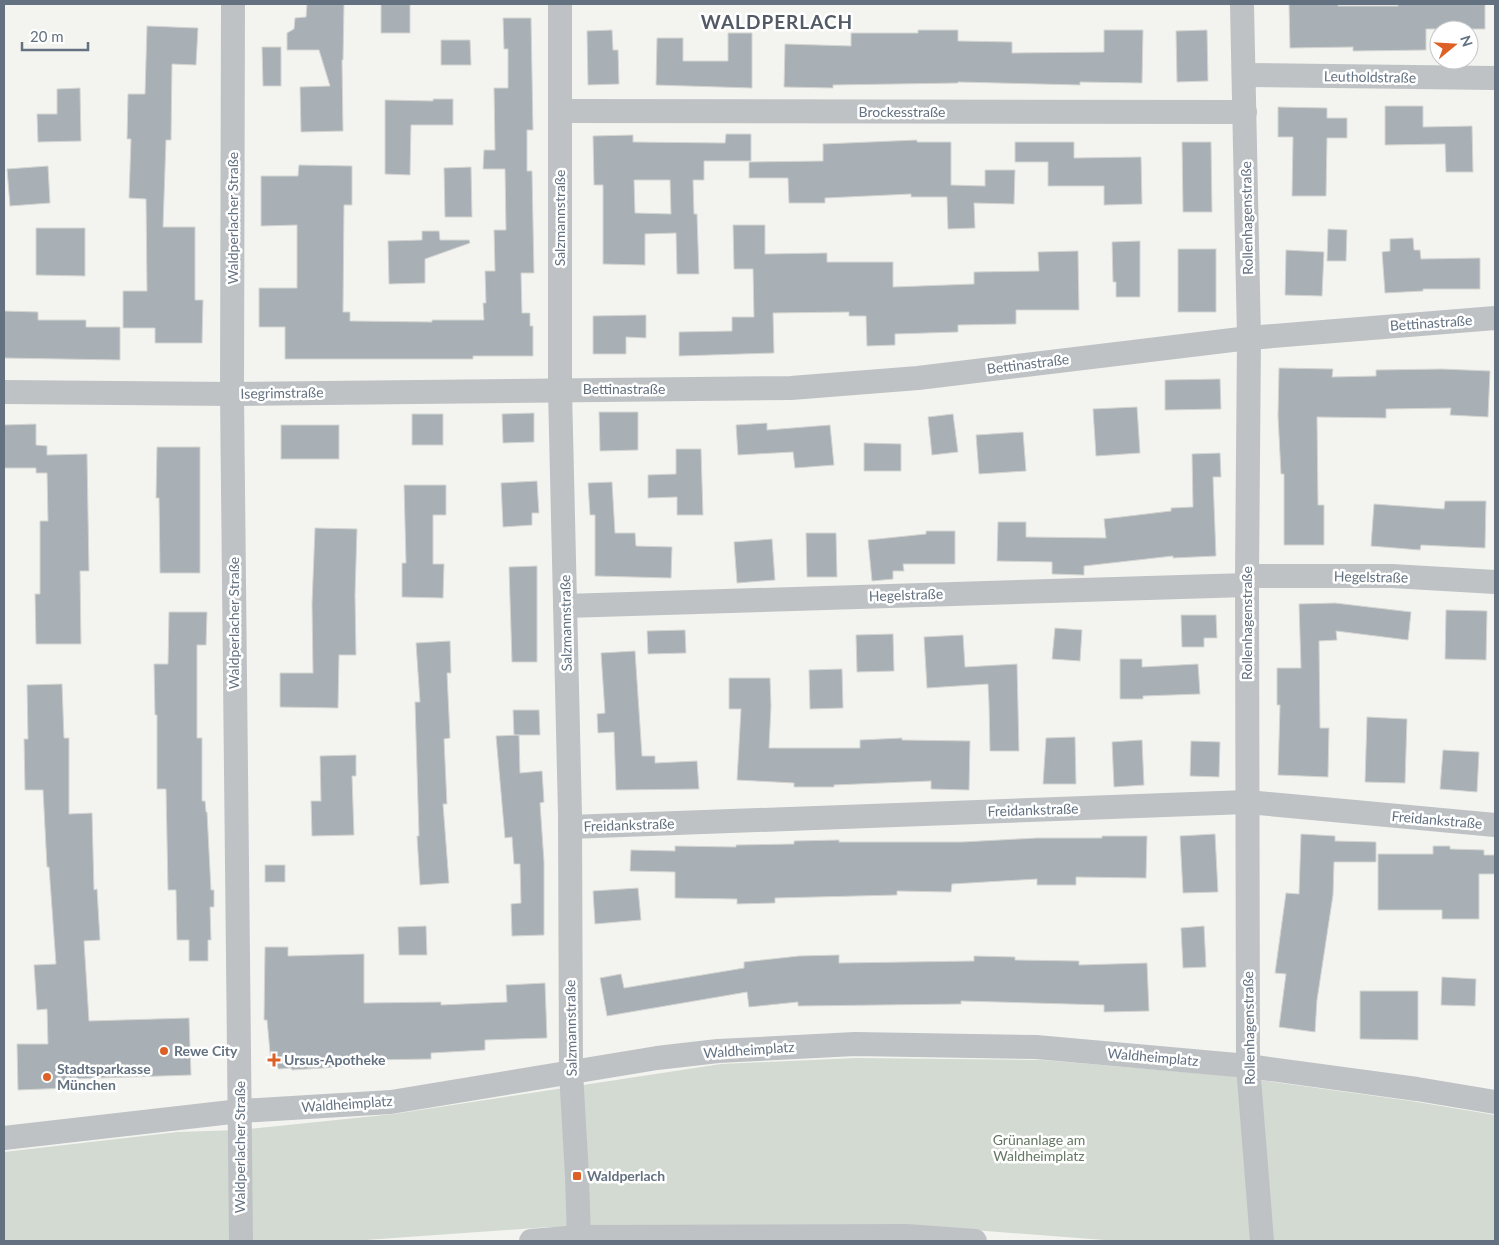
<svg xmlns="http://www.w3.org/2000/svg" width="1499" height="1245" viewBox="0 0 1499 1245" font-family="Lato,sans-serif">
<rect width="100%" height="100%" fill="#f3f4ef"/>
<polygon fill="#d3dad1" points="856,1058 1042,1060 1231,1076 1411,1101 1495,1115 1495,1241 1118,1241 908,1225 604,1228 549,1227 351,1241 4,1241 4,1152 178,1132 239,1130 394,1114 721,1064"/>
<g fill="#a9b0b5" stroke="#d4d5d2" fill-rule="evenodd">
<polygon points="307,4 344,4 343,60 342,60 343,131 301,132 300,87 330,86 319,50 287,50 287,33 294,29 295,18 306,17"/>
<rect x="381" y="4" width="29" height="29"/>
<polygon points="1289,4 1338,4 1338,6 1398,6 1398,4 1485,4 1485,29 1426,29 1426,50 1353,51 1353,47 1290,48"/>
<polygon points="503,18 531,18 533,130 527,130 527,171 532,171 534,273 521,273 522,313 530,313 530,326 533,326 533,356 473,356 473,359 285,359 285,327 259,327 259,288 297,288 297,225 261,226 261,176 298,176 299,165 352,166 352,205 344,205 343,312 350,312 350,321 432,322 432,320 484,320 483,303 486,303 485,271 495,271 494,230 506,230 505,169 483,169 484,150 495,150 494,88 508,88 508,49 504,49"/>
<polygon points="147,26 198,28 196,65 172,64 171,140 166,140 163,227 195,227 195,300 203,300 202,343 155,343 155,328 123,328 123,291 147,291 146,199 129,198 131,139 127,139 128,94 145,94"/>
<polygon points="612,30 613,50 618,50 619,84 588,85 587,31"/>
<polygon points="918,30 958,30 958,41 1012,42 1012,53 1104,52 1104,30 1143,30 1142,83 1080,82 1080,85 958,82 958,83 833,85 833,88 784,87 785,44 851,46 851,33 918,33"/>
<polygon points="1207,30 1208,81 1177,82 1176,31"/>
<polygon points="728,33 752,33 752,88 656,85 657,38 683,38 683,61 728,61"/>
<polygon points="441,40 470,40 471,65 441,65"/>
<polygon points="262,47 281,47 281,86 263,86"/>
<polygon points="80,88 81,141 38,142 37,114 57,114 57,89"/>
<polygon points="433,99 453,99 453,125 411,125 410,175 385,174 385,100 433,101"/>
<polygon points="1385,106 1423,106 1423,127 1472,126 1473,172 1446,172 1445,144 1385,145"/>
<polygon points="1278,107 1327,108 1327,118 1347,118 1347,138 1327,138 1326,196 1292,196 1293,137 1278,137"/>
<path d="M726 134H751V161H704V180H693L694 214H697L699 274H677L676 233 645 234V265L603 264V185H594L593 136 633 135V142L725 143ZM634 180H670L671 214 635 213Z"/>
<polygon points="917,140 917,142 951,142 951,185 985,186 985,170 1015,170 1014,204 974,203 975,228 948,229 947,197 911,197 911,194 825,198 825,203 789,203 788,178 749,178 749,162 823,161 823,144"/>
<polygon points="1015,142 1074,142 1074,158 1141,157 1142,204 1104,205 1104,186 1048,186 1048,162 1015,162"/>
<polygon points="1182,142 1211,142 1212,212 1183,212"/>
<polygon points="48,166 50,203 10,206 7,169"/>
<polygon points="471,167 472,217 445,217 444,168"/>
<polygon points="733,225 765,225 765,254 827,253 827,262 893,262 893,287 974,284 974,272 1039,271 1038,252 1078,251 1079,310 1016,310 1016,324 958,325 958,332 895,334 895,345 867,346 866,316 849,316 849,312 773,313 774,353 679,356 679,332 732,331 732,317 754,317 753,269 734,269"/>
<polygon points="36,228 85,228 85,276 36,275"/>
<polygon points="1328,229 1347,230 1346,261 1327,261"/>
<polygon points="422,231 439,231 440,240 469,240 470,243 425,259 425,283 389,284 388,241 422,240"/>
<polygon points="1413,238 1414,250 1420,250 1421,259 1480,258 1480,289 1423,289 1423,291 1385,293 1382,252 1390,251 1390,239"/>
<polygon points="1140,241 1140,297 1116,297 1116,282 1113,282 1112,242"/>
<rect x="1178" y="249" width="38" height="63"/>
<polygon points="1286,250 1324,252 1322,296 1285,295"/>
<polygon points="4,311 38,312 38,320 86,320 86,327 120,327 120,360 4,358"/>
<polygon points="646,315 646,338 626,337 626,354 593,354 593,316"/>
<polygon points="1279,368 1333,369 1332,377 1376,376 1376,370 1442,369 1490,371 1488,417 1450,415 1451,408 1386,409 1386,418 1317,417 1318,505 1324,505 1324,545 1284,545 1284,474 1281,474 1278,416"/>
<polygon points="1220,379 1221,409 1165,410 1165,380"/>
<polygon points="1137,407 1140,453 1096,456 1093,409"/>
<polygon points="599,412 638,412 638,450 600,451"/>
<polygon points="534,413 534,442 503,443 502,414"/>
<rect x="412" y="414" width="31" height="31"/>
<polygon points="953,414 958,452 932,455 928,417"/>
<polygon points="767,423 767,430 830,425 834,465 795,468 793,452 738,455 736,425"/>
<polygon points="36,424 36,445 47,446 47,455 87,454 89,571 80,571 81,644 36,644 35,594 40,594 40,521 48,521 47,473 36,473 36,468 4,468 4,425"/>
<rect x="281" y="425" width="58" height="34"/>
<polygon points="1023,432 1026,471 979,474 976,435"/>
<polygon points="864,443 901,444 901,471 864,471"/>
<polygon points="157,447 200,447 200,573 160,573 159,498 156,498"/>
<polygon points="676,449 701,449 703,515 677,515 677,497 648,498 648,475 676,474"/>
<polygon points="1220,453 1221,477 1213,477 1216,556 1173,558 1173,556 1084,566 1084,575 1052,574 1052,562 997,561 998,522 1026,522 1026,537 1106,538 1104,519 1171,511 1171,508 1193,507 1192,454"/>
<polygon points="537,481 539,513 532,513 532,525 503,527 501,483"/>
<polygon points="612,482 615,533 635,533 636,546 672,547 671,578 595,576 595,515 590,515 588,483"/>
<polygon points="404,485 446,485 446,515 433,515 433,564 444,564 443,598 402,597 402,563 406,563"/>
<polygon points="1445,501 1486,501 1485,548 1421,545 1420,550 1371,546 1374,504 1444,509"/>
<polygon points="315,528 357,529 355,595 356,655 339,655 338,708 280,707 280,673 313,673 312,604"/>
<polygon points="926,531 955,531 955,564 903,564 904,571 893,571 893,579 872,581 868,540 926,534"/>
<polygon points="806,533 836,533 837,577 807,577"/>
<polygon points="772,539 775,580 737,583 734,542"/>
<polygon points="537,566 537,662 512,662 509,567"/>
<polygon points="1335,603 1411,612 1408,640 1336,631 1337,640 1319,641 1320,728 1329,728 1328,777 1278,775 1280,705 1277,705 1277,668 1301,668 1299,604"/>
<polygon points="1446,610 1487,611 1486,660 1445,659"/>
<polygon points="169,612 207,612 206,645 197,645 197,738 202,738 202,801 205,801 206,812 207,812 211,890 214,890 214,907 210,907 211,940 208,940 208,961 189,961 189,940 177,940 176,890 168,890 166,789 157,789 157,715 155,715 154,664 168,664"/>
<polygon points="1181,615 1216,615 1217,638 1204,638 1204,647 1182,647"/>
<polygon points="1055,628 1082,630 1080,661 1052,659"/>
<polygon points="685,630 686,653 648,654 647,631"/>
<polygon points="893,634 894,671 857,672 856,635"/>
<polygon points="963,635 965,667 1017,664 1019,751 990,751 989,703 988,684 927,688 924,637"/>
<polygon points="450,641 451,673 447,673 450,738 444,739 447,804 443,804 449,883 420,885 417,836 419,836 415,702 420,702 416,643"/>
<polygon points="635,651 642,756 655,756 655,763 697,761 699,789 616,790 614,732 598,733 597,714 605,713 601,653"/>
<polygon points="1120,659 1142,659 1142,667 1198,664 1200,694 1143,696 1143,699 1120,699"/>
<polygon points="842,669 843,708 810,709 809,670"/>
<polygon points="729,678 770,678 771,706 769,748 860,748 860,740 902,738 902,740 970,741 969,790 931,789 931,781 834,785 834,787 794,787 794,783 737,780 741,709 729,709"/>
<polygon points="62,684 64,738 69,738 69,814 92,813 94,890 97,889 100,940 84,941 89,1021 189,1018 191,1075 70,1079 70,1088 18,1090 17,1044 48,1044 47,1009 37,1010 34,965 56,964 49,867 47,867 43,790 25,790 24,739 28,739 27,685"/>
<polygon points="513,710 539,710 540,735 514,735"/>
<polygon points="1367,717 1407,719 1405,783 1365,782"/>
<polygon points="519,735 520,773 542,771 544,802 540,803 544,862 544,935 512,936 511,904 521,903 520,864 514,864 512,837 505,838 496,736"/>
<polygon points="1075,737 1076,784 1043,784 1046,738"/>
<polygon points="1142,740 1144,785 1114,787 1112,742"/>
<polygon points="1191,741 1220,742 1219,777 1190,776"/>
<polygon points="1443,750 1479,752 1477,792 1440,789"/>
<polygon points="356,755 356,776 352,776 354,835 312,836 311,801 321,801 320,756"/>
<polygon points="1215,834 1218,892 1183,893 1180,836"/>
<polygon points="1301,834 1335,836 1335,841 1376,842 1376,862 1334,862 1333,895 1317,1000 1315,1032 1279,1027 1286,974 1275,973 1286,893 1299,894"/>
<polygon points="1102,836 1147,836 1146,878 1076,877 1076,885 1037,885 1037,879 952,884 951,892 897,891 897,895 775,898 775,903 737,904 737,899 675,898 675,872 630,871 631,850 675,851 675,846 736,847 736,845 794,844 794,841 839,840 839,842 962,842 1037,838 1102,838"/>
<polygon points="1433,846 1450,846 1450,849 1484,850 1484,855 1495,855 1495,874 1479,874 1479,919 1442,919 1442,910 1378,910 1378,854 1433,854"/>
<rect x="265" y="865" width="20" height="17"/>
<polygon points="638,888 641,920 595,924 593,891"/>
<polygon points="426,926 427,955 399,955 398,927"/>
<polygon points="1204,926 1206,967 1183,968 1181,928"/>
<polygon points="265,947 288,947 288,956 364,954 364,1003 441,1002 441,1005 507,1002 506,985 545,983 547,1038 485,1040 485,1050 431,1053 431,1059 367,1060 367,1065 292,1070 291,1068 279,1069 271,1063 267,1020 264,1020"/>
<polygon points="839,955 839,963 974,961 974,956 1015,957 1015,960 1079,961 1079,965 1147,963 1149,1011 1104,1012 1104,1005 961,1001 961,1004 798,1006 798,1002 749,1007 747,992 607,1016 600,978 621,974 624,988 744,968 744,962 799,956"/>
<polygon points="1442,977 1476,979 1475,1006 1441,1005"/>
<polygon points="1360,991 1418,991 1418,1040 1360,1039"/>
</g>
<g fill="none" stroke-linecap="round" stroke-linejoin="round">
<g stroke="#bec2c5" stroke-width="24">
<polyline points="233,4 232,394 241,1241"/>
<polyline points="560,4 560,390 570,815 571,1072 577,1176 579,1241"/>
<polyline points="1242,4 1249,338 1247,576 1248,1066 1262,1241"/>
<polyline points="1244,75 1495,78"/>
<polyline points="560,111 1245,112"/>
<polyline points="4,392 232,394 791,388 918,378 1249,338 1495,318"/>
<polyline points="1247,576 1392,576 1495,582"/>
<polyline points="565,606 1247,585"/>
<polyline points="570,827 1247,802 1495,825"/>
<polyline points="4,1138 240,1111 391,1102 657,1058 718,1051 855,1044 1036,1047 1248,1066 1417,1089 1495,1102"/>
<polyline points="531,1241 579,1237 906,1236 975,1241"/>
</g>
</g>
<g fill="#dd6026" stroke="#fff" stroke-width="2">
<circle cx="164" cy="1051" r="5"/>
<path d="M271.5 1052.5h5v5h5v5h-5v5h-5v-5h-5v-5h5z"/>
<circle cx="47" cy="1077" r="5"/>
<rect x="572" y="1171" width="10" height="10" rx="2.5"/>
</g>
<g text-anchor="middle" stroke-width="5" stroke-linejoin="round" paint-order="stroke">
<g font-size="14" fill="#637180" stroke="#fff">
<text transform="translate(1370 77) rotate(1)" y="5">Leutholdstraße</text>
<text x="902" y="117">Brockesstraße</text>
<text transform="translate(233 218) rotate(-90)" y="5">Waldperlacher Straße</text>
<text transform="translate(560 218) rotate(-90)" y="5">Salzmannstraße</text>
<text transform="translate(1247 218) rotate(-91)" y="5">Rollenhagenstraße</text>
<text transform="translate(1431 323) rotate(-4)" y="5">Bettinastraße</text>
<text transform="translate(1028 364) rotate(-7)" y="5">Bettinastraße</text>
<text x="624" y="394">Bettinastraße</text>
<text transform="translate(282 393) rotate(-1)" y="5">Isegrimstraße</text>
<text transform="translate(1371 577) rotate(1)" y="5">Hegelstraße</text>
<text transform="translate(906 595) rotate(-2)" y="5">Hegelstraße</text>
<text transform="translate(234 623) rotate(-90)" y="5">Waldperlacher Straße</text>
<text transform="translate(566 623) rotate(-91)" y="5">Salzmannstraße</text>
<text transform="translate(1247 623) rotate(-90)" y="5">Rollenhagenstraße</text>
<text transform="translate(1033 810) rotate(-2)" y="5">Freidankstraße</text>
<text transform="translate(1437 820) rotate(5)" y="5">Freidankstraße</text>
<text transform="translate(629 825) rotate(-2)" y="5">Freidankstraße</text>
<text transform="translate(571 1028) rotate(-91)" y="5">Salzmannstraße</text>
<text transform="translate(1249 1028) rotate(-91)" y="5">Rollenhagenstraße</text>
<text transform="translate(749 1050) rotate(-4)" y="5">Waldheimplatz</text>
<text transform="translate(1153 1057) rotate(5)" y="5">Waldheimplatz</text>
<text transform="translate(347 1104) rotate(-4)" y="5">Waldheimplatz</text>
<text transform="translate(240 1147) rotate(-90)" y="5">Waldperlacher Straße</text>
</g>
<g font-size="14" font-weight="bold" fill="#637180" stroke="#fff" text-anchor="start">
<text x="174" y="1056">Rewe City</text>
<text x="284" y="1065">Ursus-Apotheke</text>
<text x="57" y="1074">Stadtsparkasse<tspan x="57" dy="16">München</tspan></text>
<text x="587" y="1181">Waldperlach</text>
</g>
<g font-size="14" fill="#647762" stroke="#fff">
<text x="1039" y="1145">Grünanlage am<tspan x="1039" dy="16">Waldheimplatz</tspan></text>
</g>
<g font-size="19" font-weight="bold" letter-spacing="1" fill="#515a65" stroke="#fff">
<text x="777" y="29">WALDPERLACH</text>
</g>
</g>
<rect width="1499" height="1245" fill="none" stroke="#637180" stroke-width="10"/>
<g transform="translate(1454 45) rotate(72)"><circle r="24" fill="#ffffff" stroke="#c1c6cc"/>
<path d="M0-4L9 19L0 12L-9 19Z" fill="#dd6026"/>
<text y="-8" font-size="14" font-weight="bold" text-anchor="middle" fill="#637180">N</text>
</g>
<path d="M22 42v8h66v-8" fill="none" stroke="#637180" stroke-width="2.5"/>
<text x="30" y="42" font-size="15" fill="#637180" stroke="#ffffff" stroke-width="4" paint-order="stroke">20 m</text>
</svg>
